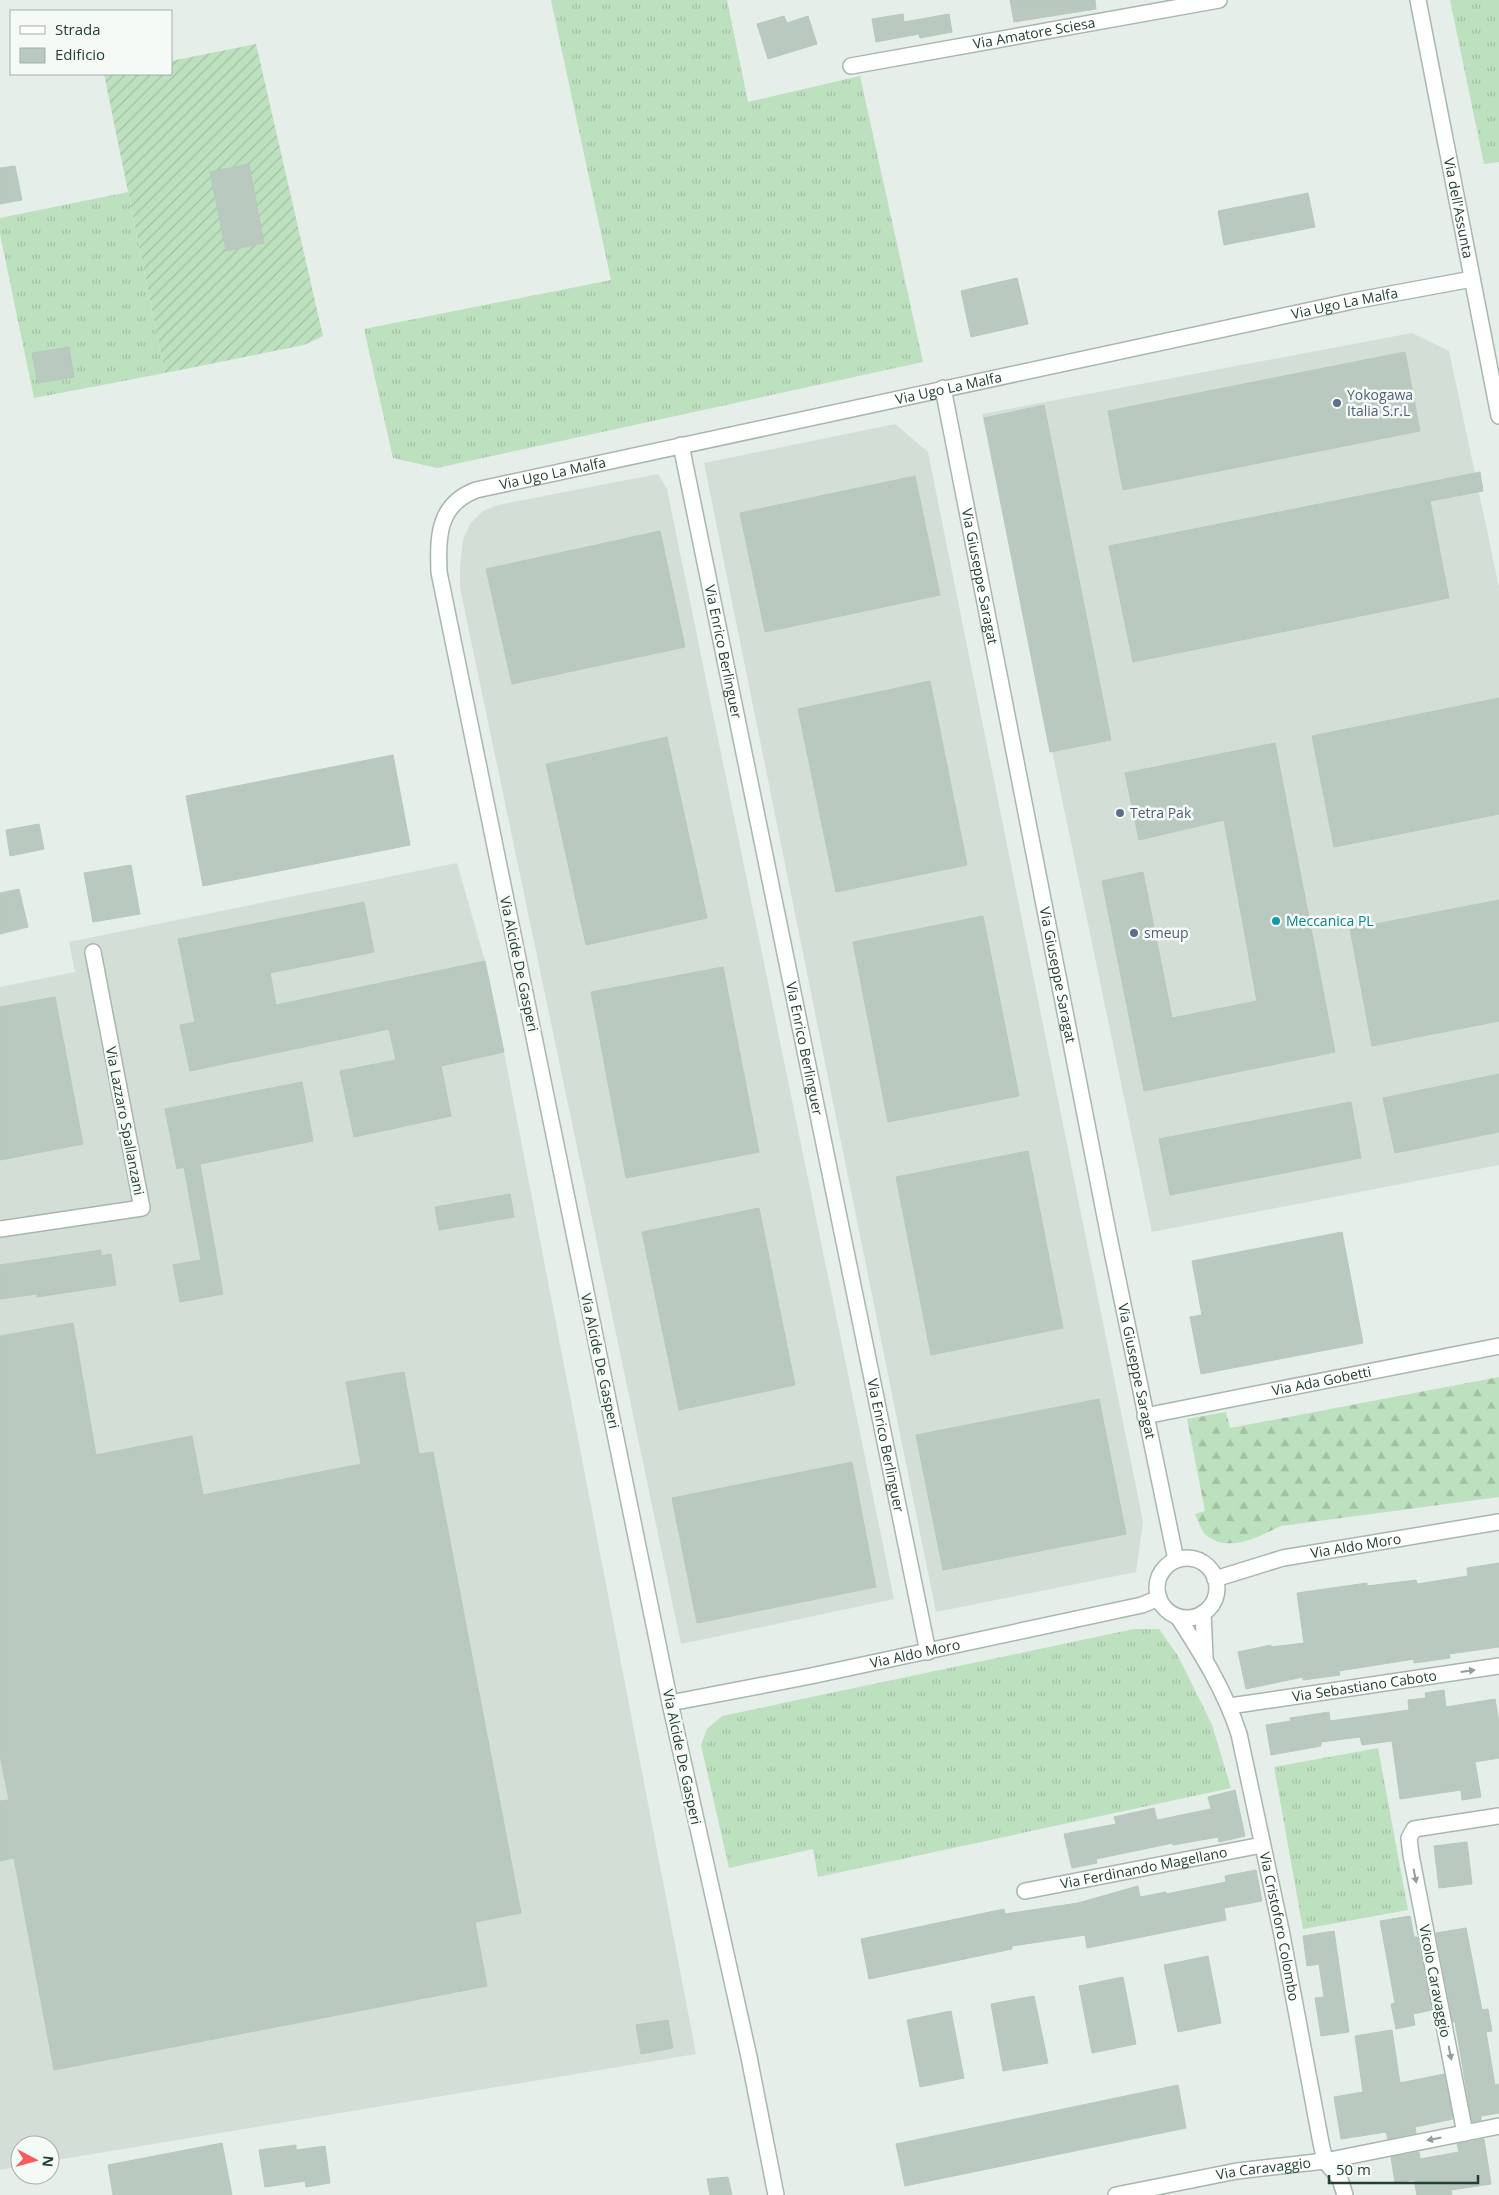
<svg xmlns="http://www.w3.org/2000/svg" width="1499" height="2195" viewBox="0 0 1499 2195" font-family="'Open Sans',sans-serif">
<defs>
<pattern id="grass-tufts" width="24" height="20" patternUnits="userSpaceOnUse" patternTransform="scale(1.25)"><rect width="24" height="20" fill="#bde0be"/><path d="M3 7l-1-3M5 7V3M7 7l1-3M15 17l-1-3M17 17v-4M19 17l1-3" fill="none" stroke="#a2c1a4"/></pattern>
<pattern id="forest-firs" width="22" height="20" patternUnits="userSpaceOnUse" patternTransform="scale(1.25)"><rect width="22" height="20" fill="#bde0be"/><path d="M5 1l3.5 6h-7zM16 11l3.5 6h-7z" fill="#a2c1a4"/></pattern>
<pattern id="garden-furrows" width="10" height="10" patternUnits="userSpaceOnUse" patternTransform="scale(1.25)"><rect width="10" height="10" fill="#bde0be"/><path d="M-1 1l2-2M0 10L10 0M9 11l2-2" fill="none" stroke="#a2c1a4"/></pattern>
</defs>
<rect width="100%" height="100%" fill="#e5eee8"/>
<g fill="#d3ded6">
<polygon points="1412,333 1449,351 1499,587 1499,1165 1152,1232 982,414"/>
<polygon points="895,424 928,452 1143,1522 1136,1572 936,1612 704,463"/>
<polygon points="658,474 667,489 894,1599 681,1644 460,588 460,565 463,540 470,524 483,511 498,505"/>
<polygon points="457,863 485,961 504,1052 696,2054 50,2161 50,2145 20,2145 20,2166 0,2170 0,987 75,972 69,942"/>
</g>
<g fill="url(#grass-tufts)">
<polygon points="551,0 727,0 748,102 860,76 923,362 437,468 393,458 364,329 611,280"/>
<polygon points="1450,0 1499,0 1499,162 1484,164"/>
<polygon points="128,192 165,373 34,398 0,234 0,218"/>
<polygon points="1134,1629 1159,1629 1178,1656 1212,1725 1231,1788 818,1877 813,1849 729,1868 701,1745 707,1729 722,1716"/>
<polygon points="1378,1748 1408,1910 1303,1929 1274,1767"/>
</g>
<path fill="url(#forest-firs)" d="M1499 1377V1497L1281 1526C1259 1536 1229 1554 1206 1535 1201 1531 1198 1520 1195 1514L1205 1511 1187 1419 1226 1412 1230 1428Z"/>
<polygon fill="url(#garden-furrows)" points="256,44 323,336 304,345 165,373 104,74 171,74 171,61"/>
<g fill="#bac9c0" stroke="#b7c8bd">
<polygon points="1010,0 1095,0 1096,9 1014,22"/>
<polygon points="903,14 904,22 949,14 952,32 920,38 919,34 876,42 872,19"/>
<polygon points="784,16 787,23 808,16 817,44 768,59 757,24"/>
<polygon points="249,164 264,243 226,251 210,172"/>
<polygon points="15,166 22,200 0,204 0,168"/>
<polygon points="1308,193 1315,227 1224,245 1218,211"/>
<polygon points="1017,278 1028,324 971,337 961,291"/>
<polygon points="69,347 74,377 38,383 32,353"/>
<polygon points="1405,352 1420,431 1123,490 1108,411"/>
<polygon points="1044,405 1111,740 1050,752 984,418"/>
<polygon points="1480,472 1483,491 1430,501 1449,598 1133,662 1109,546"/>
<polygon points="915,476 940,595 765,632 740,513"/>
<polygon points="660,531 685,647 512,684 486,569"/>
<polygon points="930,681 967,865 836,892 798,709"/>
<polygon points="1499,698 1499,814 1334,847 1312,736"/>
<polygon points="667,737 707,918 586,945 546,764"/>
<polygon points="1275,743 1335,1052 1144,1091 1102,881 1143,872 1172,1018 1257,1001 1224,820 1139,840 1125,773"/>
<polygon points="393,755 410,845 203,886 186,796"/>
<polygon points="39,824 44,849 10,856 6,830"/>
<polygon points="131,865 140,914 93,922 84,873"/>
<polygon points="19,889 28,927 0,934 0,893"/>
<polygon points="1499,900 1499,1021 1372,1046 1350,929"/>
<polygon points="364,902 374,952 270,973 276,1005 485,961 504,1052 441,1066 451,1116 354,1137 340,1071 396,1060 389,1029 190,1071 180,1025 195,1022 178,939"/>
<polygon points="983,916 1019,1096 888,1122 853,942"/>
<polygon points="723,967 759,1152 626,1178 591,992"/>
<polygon points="55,997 83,1144 0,1160 0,1007"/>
<polygon points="1499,1074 1499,1132 1395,1153 1383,1098"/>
<polygon points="302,1082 313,1141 200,1164 223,1294 180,1302 173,1265 201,1260 184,1167 177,1169 165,1109"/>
<polygon points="1351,1102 1361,1158 1170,1195 1159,1139"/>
<polygon points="1028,1151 1063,1328 931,1355 896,1177"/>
<polygon points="510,1194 514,1217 439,1230 435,1207"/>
<polygon points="759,1208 795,1385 679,1410 642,1232"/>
<polygon points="1342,1232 1363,1343 1201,1374 1190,1317 1202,1315 1192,1261"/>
<polygon points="101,1250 101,1256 111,1254 116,1285 37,1297 37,1294 0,1299 0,1265"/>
<polygon points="73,1323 96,1455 192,1436 203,1495 361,1464 346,1382 404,1372 419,1454 433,1452 521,1913 475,1922 487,1986 54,2070 14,1858 0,1861 0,1801 9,1800 0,1756 0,1336"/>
<polygon points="1099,1399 1126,1534 943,1570 916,1435"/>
<polygon points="852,1462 876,1587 697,1623 672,1498"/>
<polygon points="1499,1563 1499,1647 1449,1654 1450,1658 1414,1663 1414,1659 1339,1671 1340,1675 1303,1680 1303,1677 1246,1689 1238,1652 1271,1645 1271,1647 1304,1643 1297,1593 1367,1583 1367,1586 1416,1580 1417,1584 1468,1576 1467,1568"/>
<polygon points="1444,1690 1446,1707 1495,1699 1499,1722 1499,1758 1475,1762 1481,1797 1462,1800 1461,1790 1400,1799 1392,1741 1362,1745 1360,1737 1321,1742 1321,1746 1271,1755 1266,1725 1291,1721 1290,1718 1329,1712 1330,1721 1409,1710 1408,1700 1426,1698 1425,1693"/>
<polygon points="1235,1790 1245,1836 1219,1842 1218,1837 1173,1845 1173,1843 1096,1859 1097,1863 1072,1868 1064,1834 1116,1824 1114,1817 1154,1808 1157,1820 1211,1809 1208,1797"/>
<polygon points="1467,1842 1472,1884 1439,1888 1434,1846"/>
<polygon points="1256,1870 1262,1901 1224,1908 1226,1920 1087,1948 1085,1935 1012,1946 1012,1949 869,1979 861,1939 1004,1909 1005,1914 1078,1903 1138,1886 1140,1897 1166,1892 1166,1894 1226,1882 1225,1876"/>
<polygon points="1410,1916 1414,1937 1417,1937 1432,2010 1413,2014 1415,2025 1396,2029 1391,2004 1395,2003 1380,1921"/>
<polygon points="1466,1928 1482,2010 1488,2009 1492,2031 1486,2032 1495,2085 1499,2084 1499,2113 1481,2116 1481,2120 1472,2122 1455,2022 1453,2022 1436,1933"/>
<polygon points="1334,1931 1349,2032 1321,2036 1315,1998 1324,1997 1319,1964 1307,1966 1303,1936"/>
<polygon points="1208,1956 1221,2023 1178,2032 1164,1965"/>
<polygon points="1123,1977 1136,2044 1092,2053 1079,1986"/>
<polygon points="1034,1996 1048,2063 1003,2071 991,2004"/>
<polygon points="951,2011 964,2078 920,2087 907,2020"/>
<polygon points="668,2020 673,2048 641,2054 636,2025"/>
<polygon points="1392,2030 1400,2083 1444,2074 1453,2119 1415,2127 1416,2133 1388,2139 1386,2132 1341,2139 1334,2097 1363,2092 1355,2036"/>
<polygon points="1178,2085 1186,2128 905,2186 896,2144"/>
<polygon points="1484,2139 1491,2184 1451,2190 1452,2195 1417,2195 1414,2180 1395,2183 1391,2157 1419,2152 1420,2159 1459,2152 1457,2144"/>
<polygon points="222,2143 232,2195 113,2195 108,2165"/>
<polygon points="296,2145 296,2150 325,2146 330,2183 306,2187 305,2181 265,2187 259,2150"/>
<polygon points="728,2177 732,2195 710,2195 707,2179"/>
</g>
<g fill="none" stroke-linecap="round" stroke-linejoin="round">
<defs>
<g id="minor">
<path id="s1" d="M1418 0 1499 416"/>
<path id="s2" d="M851 66 1219 0"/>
<path id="s3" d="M943 388 1108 1232 1176 1560"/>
<path id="s4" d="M681 445 928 1652"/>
<polyline points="0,1229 142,1208 93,952"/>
<path id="s5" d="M1145 1416 1499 1346"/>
<circle cx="1187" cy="1588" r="30"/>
<path id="s6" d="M1215 1579 1283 1558 1499 1522"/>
<polyline points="1203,1613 1205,1657"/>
<path id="s7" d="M1178 1617C1202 1654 1225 1691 1239 1734L1281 1930 1321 2143 1325 2161 1340 2179 1345 2195"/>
<path id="s8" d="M670 1703 811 1676 1142 1605 1159 1598"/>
<path id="s9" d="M1230 1706 1499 1666"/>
<path id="s10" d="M1025 1891 1262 1845"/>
<polyline points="1465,2133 1411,1855 1409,1838 1414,1829 1499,1816"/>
<path id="s11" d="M776 2195 749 2057 670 1703 439 572C438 537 437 505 476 490L1353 301 1472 279"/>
<path id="s12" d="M1116 2195 1237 2171 1325 2161 1499 2126"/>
</g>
</defs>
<use href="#minor" stroke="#a7b7ae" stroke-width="18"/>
<use href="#minor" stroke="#fff" stroke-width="15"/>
</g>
<defs><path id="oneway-solid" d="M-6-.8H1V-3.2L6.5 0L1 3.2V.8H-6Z" transform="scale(1.25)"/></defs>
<g fill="#91a098">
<use href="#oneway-solid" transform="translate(1468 1671) rotate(-8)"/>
<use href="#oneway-solid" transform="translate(1415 1876) rotate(79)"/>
<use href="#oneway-solid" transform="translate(1450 2053) rotate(79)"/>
<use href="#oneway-solid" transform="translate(1434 2139) rotate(169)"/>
</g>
<g fill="#5c6f8a" stroke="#f6faf7" stroke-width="2">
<circle cx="1337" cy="403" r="5"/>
<circle cx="1120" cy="813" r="5"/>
<circle cx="1134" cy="933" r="5"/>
</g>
<circle fill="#0f9aa8" stroke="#f6faf7" stroke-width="2" cx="1276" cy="921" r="5"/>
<g text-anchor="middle" stroke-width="5" stroke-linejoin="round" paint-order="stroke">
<g font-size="14" fill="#234132" stroke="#f6faf7">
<text dy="5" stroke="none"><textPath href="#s2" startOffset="186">Via Amatore Sciesa</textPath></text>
<text dy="5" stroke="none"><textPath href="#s1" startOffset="212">Via dell'Assunta</textPath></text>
<text dy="5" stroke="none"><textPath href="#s11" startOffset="2644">Via Ugo La Malfa</textPath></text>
<text dy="5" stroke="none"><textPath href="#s11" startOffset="2239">Via Ugo La Malfa</textPath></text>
<text dy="5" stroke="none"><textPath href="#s11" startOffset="1834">Via Ugo La Malfa</textPath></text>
<text dy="5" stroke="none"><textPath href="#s3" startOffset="192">Via Giuseppe Saragat</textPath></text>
<text dy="5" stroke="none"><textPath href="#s4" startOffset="211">Via Enrico Berlinguer</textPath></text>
<text transform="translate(519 964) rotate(78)" y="5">Via Alcide De Gasperi</text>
<text dy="5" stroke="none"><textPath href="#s3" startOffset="598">Via Giuseppe Saragat</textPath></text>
<text dy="5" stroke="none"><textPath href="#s4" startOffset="616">Via Enrico Berlinguer</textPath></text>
<text transform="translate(125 1121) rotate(79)" y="5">Via Lazzaro Spallanzani</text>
<text transform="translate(600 1361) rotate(78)" y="5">Via Alcide De Gasperi</text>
<text dy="5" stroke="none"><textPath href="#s3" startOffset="1002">Via Giuseppe Saragat</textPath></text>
<text dy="5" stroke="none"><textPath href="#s5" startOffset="180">Via Ada Gobetti</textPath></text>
<text dy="5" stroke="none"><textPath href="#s4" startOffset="1021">Via Enrico Berlinguer</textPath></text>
<text dy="5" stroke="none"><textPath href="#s6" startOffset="145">Via Aldo Moro</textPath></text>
<text dy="5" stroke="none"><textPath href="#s8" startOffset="250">Via Aldo Moro</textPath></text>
<text dy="5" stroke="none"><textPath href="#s9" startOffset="136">Via Sebastiano Caboto</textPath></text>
<text transform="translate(682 1757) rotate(78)" y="5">Via Alcide De Gasperi</text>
<text dy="5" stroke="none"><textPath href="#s10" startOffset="121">Via Ferdinando Magellano</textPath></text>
<text dy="5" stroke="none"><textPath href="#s7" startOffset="329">Via Cristoforo Colombo</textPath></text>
<text transform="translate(1435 1981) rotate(79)" y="5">Vicolo Caravaggio</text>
<text dy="5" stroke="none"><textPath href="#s12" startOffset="150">Via Caravaggio</textPath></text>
</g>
<g font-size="14" fill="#4e5e75" stroke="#f6faf7" text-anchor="start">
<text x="1347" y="400">Yokogawa<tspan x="1347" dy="16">Italia S.r.L</tspan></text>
<text x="1130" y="818">Tetra Pak</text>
<text x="1144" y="938">smeup</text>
</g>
<g font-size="14" fill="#0d838f" stroke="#f6faf7" text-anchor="start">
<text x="1286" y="926">Meccanica PL</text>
</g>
</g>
<rect x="10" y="10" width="162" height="65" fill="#f6faf7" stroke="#a2b0a8"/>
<rect x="20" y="26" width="25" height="8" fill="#ffffff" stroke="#a2b0a8"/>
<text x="55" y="35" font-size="15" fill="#234132">Strada</text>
<rect x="20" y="48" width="25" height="15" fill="#bac9c0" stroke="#a2b0a8"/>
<text x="55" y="60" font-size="15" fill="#234132">Edificio</text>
<g transform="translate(35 2160) rotate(96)"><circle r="24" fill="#f6faf7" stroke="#a2b0a8"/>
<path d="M0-4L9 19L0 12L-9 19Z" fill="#f75b5a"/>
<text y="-8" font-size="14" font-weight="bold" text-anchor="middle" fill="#234132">N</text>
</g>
<path d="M1329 2175v8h149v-8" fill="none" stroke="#234132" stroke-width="2.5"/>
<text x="1336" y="2175" font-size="15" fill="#234132" stroke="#f6faf7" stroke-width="4" paint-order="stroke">50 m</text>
</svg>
